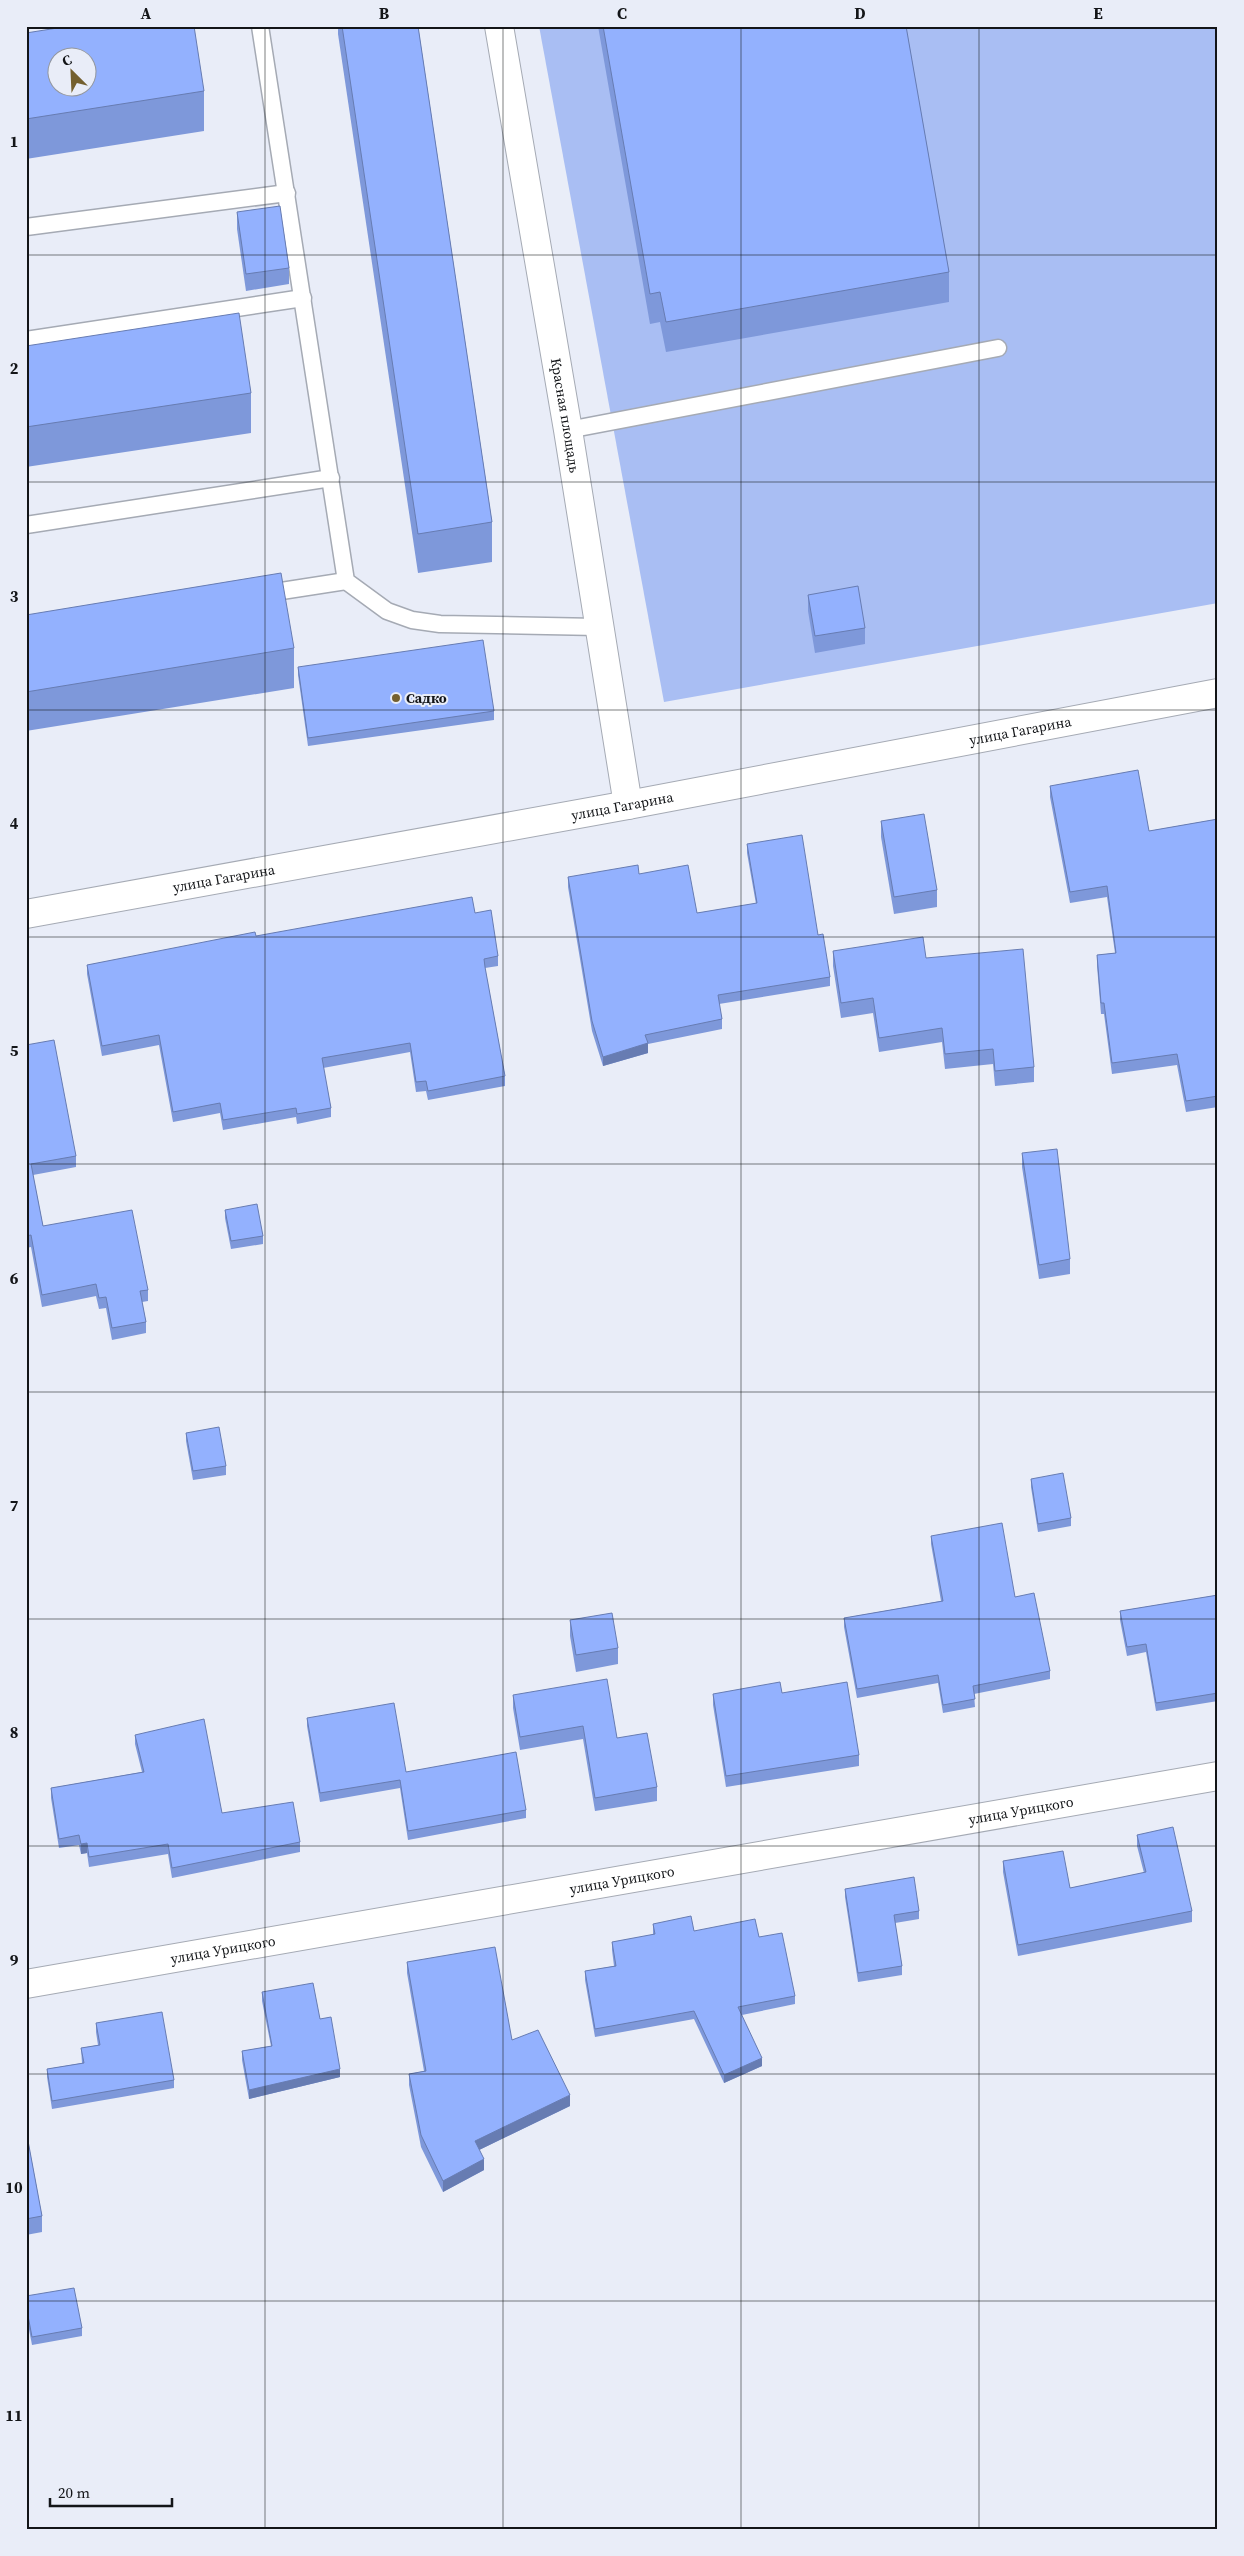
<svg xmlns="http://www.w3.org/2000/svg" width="1244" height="2556" viewBox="0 0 1244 2556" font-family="'Source Serif 4',serif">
<rect width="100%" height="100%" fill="#e9edf8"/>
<polygon fill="#a9bef3" points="539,26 1218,26 1218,603 664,702"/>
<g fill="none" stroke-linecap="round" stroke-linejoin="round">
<defs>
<g id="lane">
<polyline points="260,26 346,581 387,611 412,620 440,624 598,627"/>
<polyline points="26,227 287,193"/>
<polyline points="26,340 303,298"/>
<polyline points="568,430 998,348"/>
<polyline points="26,525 331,478"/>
<polyline points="262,594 346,581"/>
</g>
<g id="street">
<path id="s1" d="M499 26 568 430 628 805"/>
<path id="s2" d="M26 914 628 805 1218 693"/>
</g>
<g id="secondary">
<path id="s3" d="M26 1984 1218 1776"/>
</g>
</defs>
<use href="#lane" stroke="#a5aab4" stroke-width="19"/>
<use href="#street" stroke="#a5aab4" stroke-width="30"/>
<use href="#secondary" stroke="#a5aab4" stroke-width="30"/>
<use href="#lane" stroke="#fff" stroke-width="16"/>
<use href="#street" stroke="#fff" stroke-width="28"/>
<use href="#secondary" stroke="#fff" stroke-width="28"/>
</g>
<g fill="#7e98da">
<polygon points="338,26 418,26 492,522 492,562 418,573 338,34"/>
<polygon points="598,26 906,26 949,272 949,302 666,352 660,322 650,324"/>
<polygon points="26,33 204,91 204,131 26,159"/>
<polygon points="237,212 289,268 289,284 246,291 237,229"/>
<polygon points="26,346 251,393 251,433 26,467"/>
<polygon points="808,595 865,628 865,644 815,653 808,611"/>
<polygon points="26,615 294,648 294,688 26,731"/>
<polygon points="298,667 494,711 494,720 308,746 298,675"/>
<polygon points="1050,786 1149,831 1218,819 1218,1107 1186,1112 1177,1065 1112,1074 1104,1014 1101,1014 1097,966 1097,955 1115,953 1107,897 1070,903 1050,797"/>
<polygon points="881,821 937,890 937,907 894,914 881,837"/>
<polygon points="747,844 818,935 830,977 830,986 719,1004 722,1019 722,1029 648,1044 648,1053 603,1066 592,1031 568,887 568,877 639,874 697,913 756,904 747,853"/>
<polygon points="475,913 498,956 498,966 485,968 505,1076 505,1086 428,1100 426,1091 416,1092 410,1052 323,1068 331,1108 331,1117 297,1124 296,1117 223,1130 220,1113 173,1122 159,1045 102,1056 87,974 87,965 256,936"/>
<polygon points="833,951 926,958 1034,1067 1034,1082 995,1086 993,1064 945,1069 942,1042 879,1052 873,1013 841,1018 833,966"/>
<polygon points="26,1045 76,1156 76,1167 33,1175 43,1226 148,1290 148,1301 142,1302 146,1322 146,1333 112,1340 106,1308 99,1309 96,1296 42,1307 31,1247 26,1248"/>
<polygon points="1022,1153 1070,1259 1070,1274 1039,1279 1022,1167"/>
<polygon points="225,1210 263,1236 263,1244 231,1249 225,1218"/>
<polygon points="186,1433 226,1466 226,1475 193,1480 186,1441"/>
<polygon points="1031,1479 1071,1518 1071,1526 1038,1532 1031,1487"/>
<polygon points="931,1536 1015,1597 1050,1671 1050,1679 974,1694 975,1707 943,1713 938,1683 857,1698 844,1627 844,1618 941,1601 931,1544"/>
<polygon points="1218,1595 1218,1701 1156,1711 1146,1652 1127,1656 1120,1620 1120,1611"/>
<polygon points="570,1620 618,1648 618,1664 576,1672 570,1636"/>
<polygon points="782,1693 859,1755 859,1766 726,1787 713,1705 713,1694"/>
<polygon points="513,1695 617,1738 657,1787 657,1801 595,1811 583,1739 520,1750 513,1708"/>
<polygon points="307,1718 406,1772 526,1810 526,1818 408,1840 400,1788 320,1802 307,1726"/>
<polygon points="135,1735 222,1813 300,1842 300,1852 172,1878 168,1854 89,1867 87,1853 81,1854 79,1845 59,1848 51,1798 51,1788 142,1772 135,1744"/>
<polygon points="1137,1835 1192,1911 1192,1922 1018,1956 1003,1872 1003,1861 1070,1888 1144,1873 1137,1846"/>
<polygon points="845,1889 919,1911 919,1919 895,1923 902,1966 902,1975 858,1982 845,1897"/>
<polygon points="653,1924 694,1931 759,1937 795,1996 795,2004 742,2015 762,2066 724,2083 694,2019 595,2037 585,1980 585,1971 614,1966 612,1950 612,1942 653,1935"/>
<polygon points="407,1962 512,2040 570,2106 479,2150 484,2170 443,2192 421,2147 409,2085 409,2074 424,2071 407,1973"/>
<polygon points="262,1992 320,2019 340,2077 249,2099 242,2060 242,2051 271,2046 262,2001"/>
<polygon points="96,2023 174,2080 174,2088 52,2109 47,2077 47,2069 82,2063 81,2048 98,2045 96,2032"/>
<polygon points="26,2130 42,2216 42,2232 26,2235"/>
<polygon points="26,2296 82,2328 82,2336 32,2345 26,2314"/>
</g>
<g fill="#677cb2">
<polygon points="648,1043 648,1053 603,1066 603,1057"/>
<polygon points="87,1843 87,1853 81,1854 81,1844"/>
<polygon points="762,2058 762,2066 724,2083 724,2075"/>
<polygon points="340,2069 340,2077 249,2099 249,2090"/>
<polygon points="570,2095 570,2106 475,2152 475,2141"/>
<polygon points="484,2159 484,2170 443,2192 443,2181"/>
</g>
<g fill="#93b1fe" stroke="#677cb2" fill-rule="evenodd">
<path d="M70 26H194L204 91 26 119V33ZM58 58H88V88H58Z"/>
<polygon points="342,26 418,26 492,522 418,534"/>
<polygon points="603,26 906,26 949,272 666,322 660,292 650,294"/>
<polygon points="280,206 289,268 246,274 237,212"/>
<polygon points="239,313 251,393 26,427 26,346"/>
<polygon points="281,573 294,648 26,692 26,615"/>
<polygon points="858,586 865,628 815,636 808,595"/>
<polygon points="483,640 494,711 308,738 298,667"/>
<polygon points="1138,770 1149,831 1218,819 1218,1096 1186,1101 1177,1054 1112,1063 1104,1003 1101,1003 1097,955 1116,953 1107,886 1070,892 1050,786"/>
<polygon points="924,814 937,890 894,897 881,821"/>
<polygon points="802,835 818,935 823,934 830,977 718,995 722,1019 645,1035 648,1043 603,1057 592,1021 568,877 638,865 639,874 688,865 697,913 757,903 747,844"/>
<polygon points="472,897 475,913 491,910 498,956 484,959 485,967 505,1076 428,1091 426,1081 416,1082 410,1043 322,1058 331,1108 297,1114 296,1108 223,1120 220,1103 173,1112 159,1035 102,1046 87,965 255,932 256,936"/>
<polygon points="923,937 926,958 1023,949 1034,1067 995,1071 993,1049 945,1054 942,1028 879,1038 873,998 841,1003 833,951"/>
<polygon points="54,1040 76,1156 31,1164 43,1226 132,1210 148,1290 140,1291 146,1322 112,1328 106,1297 99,1298 96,1284 42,1295 31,1235 26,1236 26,1045"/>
<polygon points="1057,1149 1070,1259 1039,1265 1022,1153"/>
<polygon points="257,1204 263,1236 231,1241 225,1210"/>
<polygon points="219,1427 226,1466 193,1471 186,1433"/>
<polygon points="1063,1473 1071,1518 1038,1524 1031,1479"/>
<polygon points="1002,1523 1015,1597 1034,1593 1050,1671 973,1686 975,1699 943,1705 938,1675 857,1689 844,1618 943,1601 931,1536"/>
<polygon points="1218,1595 1218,1693 1156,1703 1146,1644 1127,1647 1120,1611"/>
<polygon points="612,1613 618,1648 576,1655 570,1620"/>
<polygon points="607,1679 617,1738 647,1733 657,1787 595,1798 583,1726 520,1737 513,1695"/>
<polygon points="780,1682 782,1693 847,1682 859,1755 726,1776 713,1694"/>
<polygon points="394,1703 406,1772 516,1752 526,1810 408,1831 400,1780 320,1793 307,1718"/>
<polygon points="204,1719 222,1813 293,1802 300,1842 172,1868 168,1844 89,1857 87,1843 81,1844 79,1835 59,1839 51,1788 144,1772 135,1735"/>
<polygon points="1173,1827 1192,1911 1018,1945 1003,1861 1063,1851 1070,1888 1146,1872 1137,1835"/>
<polygon points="914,1877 919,1911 894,1915 902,1966 858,1973 845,1889"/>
<polygon points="691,1916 694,1931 755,1919 759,1937 782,1933 795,1996 738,2007 762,2058 724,2075 694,2011 595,2029 585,1971 616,1966 612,1942 655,1934 653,1924"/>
<polygon points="495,1947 512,2040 538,2030 570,2095 475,2141 484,2159 443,2181 421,2135 409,2074 426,2071 407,1962"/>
<polygon points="313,1983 320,2019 331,2017 340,2069 249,2090 242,2051 272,2046 262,1992"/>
<polygon points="162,2012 174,2080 52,2101 47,2069 84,2063 81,2048 100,2045 96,2023"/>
<polygon points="26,2130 42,2216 26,2219"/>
<polygon points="74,2288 82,2328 32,2337 26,2305 26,2296"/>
</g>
<path fill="none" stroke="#131518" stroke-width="1" stroke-opacity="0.55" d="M265 26V2530M503 26V2530M741 26V2530M979 26V2530M26 255H1218M26 482H1218M26 710H1218M26 937H1218M26 1164H1218M26 1392H1218M26 1619H1218M26 1846H1218M26 2074H1218M26 2301H1218"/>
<circle fill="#74602f" stroke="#e9edf8" stroke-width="2" cx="396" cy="698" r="5"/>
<g text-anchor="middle" stroke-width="4" stroke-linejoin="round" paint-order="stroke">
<g font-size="14" fill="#131518" stroke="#e9edf8">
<text dy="5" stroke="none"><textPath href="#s1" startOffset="395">Красная площадь</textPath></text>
<text dy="5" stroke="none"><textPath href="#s2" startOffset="1011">улица Гагарина</textPath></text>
<text dy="5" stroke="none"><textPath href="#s2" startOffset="606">улица Гагарина</textPath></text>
<text dy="5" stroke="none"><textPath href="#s2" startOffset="201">улица Гагарина</textPath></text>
<text dy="5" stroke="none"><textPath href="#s3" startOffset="1010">улица Урицкого</textPath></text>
<text dy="5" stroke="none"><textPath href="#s3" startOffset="605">улица Урицкого</textPath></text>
<text dy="5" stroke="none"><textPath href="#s3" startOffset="200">улица Урицкого</textPath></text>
</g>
<g font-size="14" font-weight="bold" fill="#131518" stroke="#e9edf8" text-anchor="start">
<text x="406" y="703">Садко</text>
</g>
</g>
<rect width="1244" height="2556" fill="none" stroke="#e9edf8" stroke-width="55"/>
<g transform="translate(72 72) rotate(336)"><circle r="24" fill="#e9edf8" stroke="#93979e"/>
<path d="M0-4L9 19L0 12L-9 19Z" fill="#74602f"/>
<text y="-8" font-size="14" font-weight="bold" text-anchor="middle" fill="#131518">С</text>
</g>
<path d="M50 2498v8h122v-8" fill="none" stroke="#131518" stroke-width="2.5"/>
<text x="58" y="2498" font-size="15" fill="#131518" stroke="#e9edf8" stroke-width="4" paint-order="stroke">20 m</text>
<rect x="28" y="28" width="1188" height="2500" fill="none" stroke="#131518" stroke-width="2"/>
<g font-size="16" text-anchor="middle" font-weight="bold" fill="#131518">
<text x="146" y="19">A</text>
<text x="384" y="19">B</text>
<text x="622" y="19">C</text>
<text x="860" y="19">D</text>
<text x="1098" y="19">E</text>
<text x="14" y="147">1</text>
<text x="14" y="374">2</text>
<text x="14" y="602">3</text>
<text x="14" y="829">4</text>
<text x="14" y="1056">5</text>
<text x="14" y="1284">6</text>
<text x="14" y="1511">7</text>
<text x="14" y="1738">8</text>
<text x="14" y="1966">9</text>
<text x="14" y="2193">10</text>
<text x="14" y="2421">11</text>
</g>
</svg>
